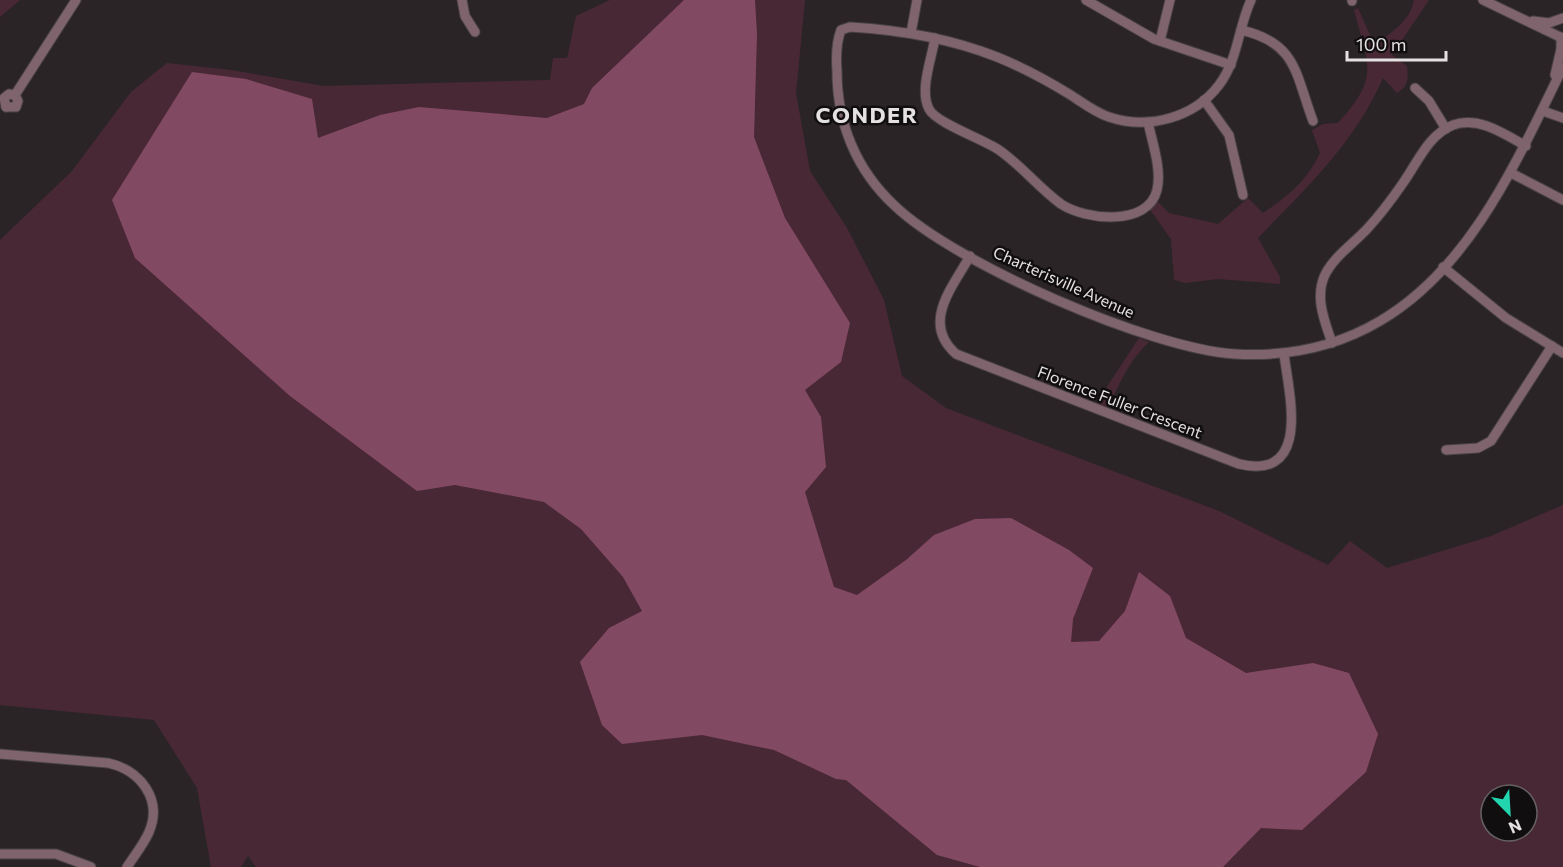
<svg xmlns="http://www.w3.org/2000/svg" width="1563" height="867" viewBox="0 0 1563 867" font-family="Commissioner,sans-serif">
<rect width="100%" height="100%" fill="#2b2427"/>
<g fill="#492836" fill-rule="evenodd">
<polygon points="0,0 20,0 0,17"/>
<path d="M610 0H805L796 93 810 171 847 228 884 300 902 376 946 408 1219 511 1328 565 1350 541 1387 568 1491 536 1563 505V867H256L248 856 241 867H211L197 788 154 720 0 705V240L72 171 131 92 167 63 231 70 324 86 550 80 553 58H567L576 16ZM1491 795H1527V831H1491Z"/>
<path d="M1414 0H1429L1392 55 1407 66C1408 79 1409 86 1397 93L1383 78C1354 144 1307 187 1258 238L1280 277V284L1218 279 1185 283 1174 280 1171 239 1148 207 1157 201 1169 213 1218 224 1248 198 1263 213C1287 197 1308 180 1320 153L1312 130 1323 124 1338 123C1381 76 1368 65 1354 10L1358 8 1369 33 1378 42C1393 32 1411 19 1414 0Z"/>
<path d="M1139 338 1149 342C1130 359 1118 385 1108 409L1095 405Z"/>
</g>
<polygon fill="#824a62" points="684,0 755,0 757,34 754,137 785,218 850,323 841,362 805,390 821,417 826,467 805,492 834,587 857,595 906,560 934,535 975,519 1011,518 1069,550 1093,568 1073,619 1071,642 1099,641 1125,611 1139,572 1170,596 1186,638 1246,673 1313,663 1349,673 1378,734 1366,772 1302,830 1261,828 1223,867 980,867 937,855 846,780 836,779 774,750 702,735 622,744 602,725 580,662 609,628 642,611 623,577 581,529 544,502 455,485 417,491 290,396 135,258 112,200 192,72 246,79 312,99 318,138 380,115 419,107 547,118 584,104 592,88"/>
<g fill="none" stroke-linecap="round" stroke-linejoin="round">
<defs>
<g id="minor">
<polyline points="462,0 465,16 475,32"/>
<polyline points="1086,0 1154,39 1231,65"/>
<path d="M1251 0C1238 28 1238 60 1219 85 1194 118 1148 130 1109 117 1094 112 1082 102 1069 94 1046 80 1022 67 997 57 949 38 901 30 850 27L841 30C836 43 836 58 837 71 837 123 856 170 895 206 956 264 1151 349 1235 354 1286 357 1336 347 1380 321 1472 267 1518 158 1563 67"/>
<polyline points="1352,0 1352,1"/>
<polyline points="1483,0 1560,37"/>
<polyline points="1533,21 1549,23 1563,18"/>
<path d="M1241 30C1297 43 1295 73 1313 121"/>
<polyline points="911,33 917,0"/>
<path d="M935 38C932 58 919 90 929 109 936 123 983 139 999 150 1022 166 1039 188 1061 204 1085 220 1148 227 1157 190 1162 169 1152 142 1148 122"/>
<polyline points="1160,41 1170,0"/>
<polyline points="1555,75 1561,49 1561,37"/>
<polyline points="1415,88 1429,101 1446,129"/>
<polyline points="15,95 76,0"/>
<polyline points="1204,100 1229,135 1243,195"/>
<polyline points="6,107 16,107 18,101 15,95"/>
<polyline points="6,107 4,98 9,94 15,95"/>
<polyline points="1543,111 1563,118"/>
<polyline points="1511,173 1563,200"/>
<path d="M970 256C952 288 921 323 956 354L1239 464C1312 481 1289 394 1284 354"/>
<polyline points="1443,267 1506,318 1563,353"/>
<path d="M1332 343C1325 322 1315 299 1324 277 1332 258 1353 244 1367 229 1380 215 1392 199 1403 183 1418 162 1428 135 1453 125 1479 116 1504 134 1526 146"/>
<polyline points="1446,450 1478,448 1491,441 1552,346"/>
<path d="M0 754 108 763C140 770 163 799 149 832 144 844 134 856 127 867"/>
<polyline points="0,854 56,854 91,867"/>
</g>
</defs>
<use href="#minor" stroke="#494245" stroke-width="11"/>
<use href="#minor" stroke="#7f646e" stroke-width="9"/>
</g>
<g text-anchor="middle" stroke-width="5" stroke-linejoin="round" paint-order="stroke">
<g font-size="16" fill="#e5e1e2" stroke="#110e0f">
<text transform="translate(1064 282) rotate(24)" y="6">Charterisville Avenue</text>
<text transform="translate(1120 402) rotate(21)" y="6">Florence Fuller Crescent</text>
</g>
<g font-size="22" font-weight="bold" letter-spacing="1.5" fill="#e5e1e2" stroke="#110e0f">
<text x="867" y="123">CONDER</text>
</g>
</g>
<g transform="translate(1509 813) rotate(156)"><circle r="28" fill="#110e0f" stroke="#666263" stroke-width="1.5"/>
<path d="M0-4.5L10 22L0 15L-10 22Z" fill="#22d5af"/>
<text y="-9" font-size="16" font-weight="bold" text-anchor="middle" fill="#e5e1e2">N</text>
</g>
<path d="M1347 51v9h99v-9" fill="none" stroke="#e5e1e2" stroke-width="3"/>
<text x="1356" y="51" font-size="18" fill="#e5e1e2" stroke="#110e0f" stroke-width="4.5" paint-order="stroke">100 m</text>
</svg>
